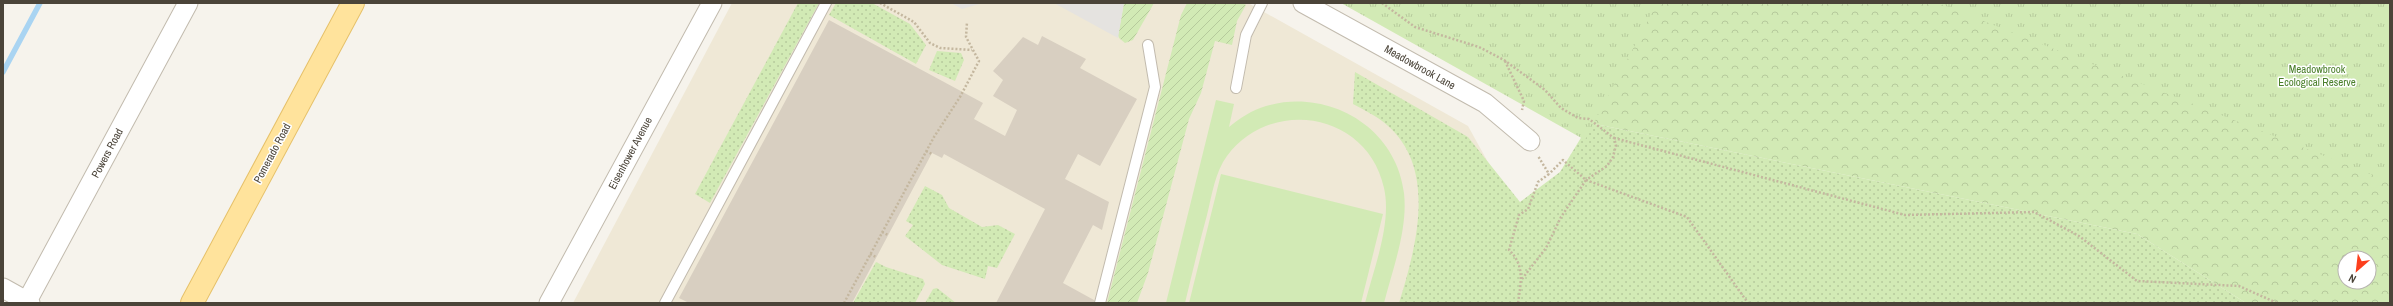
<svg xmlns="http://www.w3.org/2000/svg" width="2393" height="306" viewBox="0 0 2393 306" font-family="'Archivo Narrow',sans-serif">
<defs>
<pattern id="grass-dots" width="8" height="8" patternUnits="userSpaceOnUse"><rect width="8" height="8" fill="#d2eab5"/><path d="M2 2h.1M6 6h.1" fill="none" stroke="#b6ca9c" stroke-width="1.8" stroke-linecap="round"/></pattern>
<pattern id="forest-crowns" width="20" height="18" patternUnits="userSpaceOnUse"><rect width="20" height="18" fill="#d2eab5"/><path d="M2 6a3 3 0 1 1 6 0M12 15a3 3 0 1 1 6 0" fill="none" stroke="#b6ca9c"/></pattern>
<pattern id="park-tufts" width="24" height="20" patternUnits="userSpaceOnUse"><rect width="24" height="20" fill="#d2eab5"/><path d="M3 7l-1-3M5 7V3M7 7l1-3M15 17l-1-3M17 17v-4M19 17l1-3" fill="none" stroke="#b6ca9c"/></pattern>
<pattern id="garden-furrows" width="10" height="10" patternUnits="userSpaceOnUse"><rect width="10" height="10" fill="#d2eab5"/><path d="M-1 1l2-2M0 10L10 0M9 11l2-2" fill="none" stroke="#b6ca9c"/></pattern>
</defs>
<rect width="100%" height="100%" fill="#f6f3ec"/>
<polygon fill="#efe8d6" points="732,3 1248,3 1468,126 1489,164 1469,303 573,303"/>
<g fill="url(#grass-dots)">
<polygon points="798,3 819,3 710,203 695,194"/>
<polygon points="836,3 872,3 910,24 926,45 916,64 829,15"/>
<polygon points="937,51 961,53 964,60 955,81 929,70"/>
<path d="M1355 72 1468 137 1520 202 1560 172 1590 123 2137 234 2246 303H1399C1416 248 1438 169 1387 125 1377 116 1364 110 1353 104Z"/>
<polygon points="925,186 942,195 949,208 982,227 998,225 1015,234 997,268 988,266 985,279 942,265 905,236 913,225 906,221"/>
<polygon points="876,262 886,267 923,279 925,284 915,303 853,303"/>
<polygon points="937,288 956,303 925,303 933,289"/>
</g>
<path fill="url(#forest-crowns)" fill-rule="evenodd" d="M1364 3H2390V303H2246L2137 234 1590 123ZM2345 258H2369V282H2345Z"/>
<g fill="url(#park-tufts)">
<polygon points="1341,3 1657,3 1585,140"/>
<polygon points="1938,3 2390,3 2390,182"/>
</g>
<g fill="url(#garden-furrows)">
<polygon points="1124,3 1154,3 1133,40 1125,43 1119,38 1118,35"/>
<polygon points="1187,3 1242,3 1246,5 1237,21 1232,45 1215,41 1201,93 1189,119 1148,273 1137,303 1107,303 1181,15"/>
</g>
<g fill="#d2eab5">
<path d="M1216 100 1234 104 1229 127C1240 118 1252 110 1266 106 1327 88 1396 126 1404 193 1408 229 1393 268 1384 303H1365C1374 268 1392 223 1384 188 1368 113 1272 96 1227 156 1215 172 1212 195 1207 215 1199 244 1192 274 1185 303H1166Z"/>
<polygon points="1221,174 1383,214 1361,303 1189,303"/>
</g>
<g fill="#e5e3e0">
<polygon points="951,3 983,3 962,9"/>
<polygon points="1054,3 1124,3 1118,38"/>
</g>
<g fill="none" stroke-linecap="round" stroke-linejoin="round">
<polyline stroke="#a9d4f2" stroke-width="5.5" points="3,72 40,3"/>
</g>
<polygon fill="#d8cfc1" points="829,20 983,103 974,119 1005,136 1017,110 993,96 1003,80 993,71 1023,37 1038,45 1042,36 1086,59 1080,68 1137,99 1100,166 1078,154 1065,179 1109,202 1102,230 1093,225 1063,283 1094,300 1094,303 996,303 1045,209 944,154 942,158 932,153 852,303 689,303 679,298"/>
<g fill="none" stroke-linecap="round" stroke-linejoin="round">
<defs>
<g id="lane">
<polyline points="1236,88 1246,35 1262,3"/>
<polyline points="665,303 826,3"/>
<polyline points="1100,303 1155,87 1148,45"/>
</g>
<g id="street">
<polyline points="1303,3 1485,103 1530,141"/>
<polyline points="3,288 30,303"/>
<polyline points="26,303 188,3"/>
<polyline points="549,303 712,3"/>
</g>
<polyline id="primary" points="192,303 353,3"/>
</defs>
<use href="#lane" stroke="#c2bbae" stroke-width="12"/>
<use href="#street" stroke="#c2bbae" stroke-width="21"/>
<use href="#primary" stroke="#e6c16a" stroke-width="24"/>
<g stroke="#c4b79f" stroke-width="2.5" stroke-dasharray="2 2" stroke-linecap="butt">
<polyline points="880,3 914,22 930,43 940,48 972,50"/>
<polyline points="1382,3 1415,27 1479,47 1504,60 1545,90 1561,108 1578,118 1589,119 1614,138 1616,145 1613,157 1607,166 1586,180"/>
<polyline points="1505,61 1524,101 1522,110"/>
<polyline points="1614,138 1905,215 2034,212 2079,236 2137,281 2239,286 2277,303"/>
<polyline points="926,151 932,154"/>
<polyline points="1586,180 1687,217 1748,303"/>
<polyline points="882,232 888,235"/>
<polyline points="870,254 876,257"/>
<polyline points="1522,279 1546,248 1561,217 1586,180 1563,160 1549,174"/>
<polyline points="844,303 934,137 960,97 979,61 966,37 967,22"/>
<path d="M1518 303C1521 282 1525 265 1509 250L1519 215 1528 209 1538 182 1549 174 1538 156"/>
</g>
<use href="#lane" stroke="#fff" stroke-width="10"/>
<use href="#street" stroke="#fff" stroke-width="19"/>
<use href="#primary" stroke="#ffe39c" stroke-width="22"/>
</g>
<g text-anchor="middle" stroke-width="3" stroke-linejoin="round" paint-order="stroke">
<g font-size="11" fill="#4b4439" stroke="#fff">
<text transform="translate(1420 67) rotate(29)" y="4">Meadowbrook Lane</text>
<text transform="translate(107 153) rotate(-62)" y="4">Powers Road</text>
<text transform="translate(272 153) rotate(-62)" y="4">Pomerado Road</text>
<text transform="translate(630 153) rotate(-62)" y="4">Eisenhower Avenue</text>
</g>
<g font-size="11" fill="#4a7f2a" stroke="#fff">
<text x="2317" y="73">Meadowbrook<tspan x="2317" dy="13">Ecological Reserve</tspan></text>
</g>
</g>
<rect width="2393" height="306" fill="none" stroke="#4b4439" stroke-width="8"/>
<g transform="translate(2357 270) rotate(208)"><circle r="19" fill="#ffffff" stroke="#b7b4b0"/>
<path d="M0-3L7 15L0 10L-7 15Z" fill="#fc3f1d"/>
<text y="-6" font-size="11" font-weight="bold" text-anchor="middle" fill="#4b4439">N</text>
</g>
</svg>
